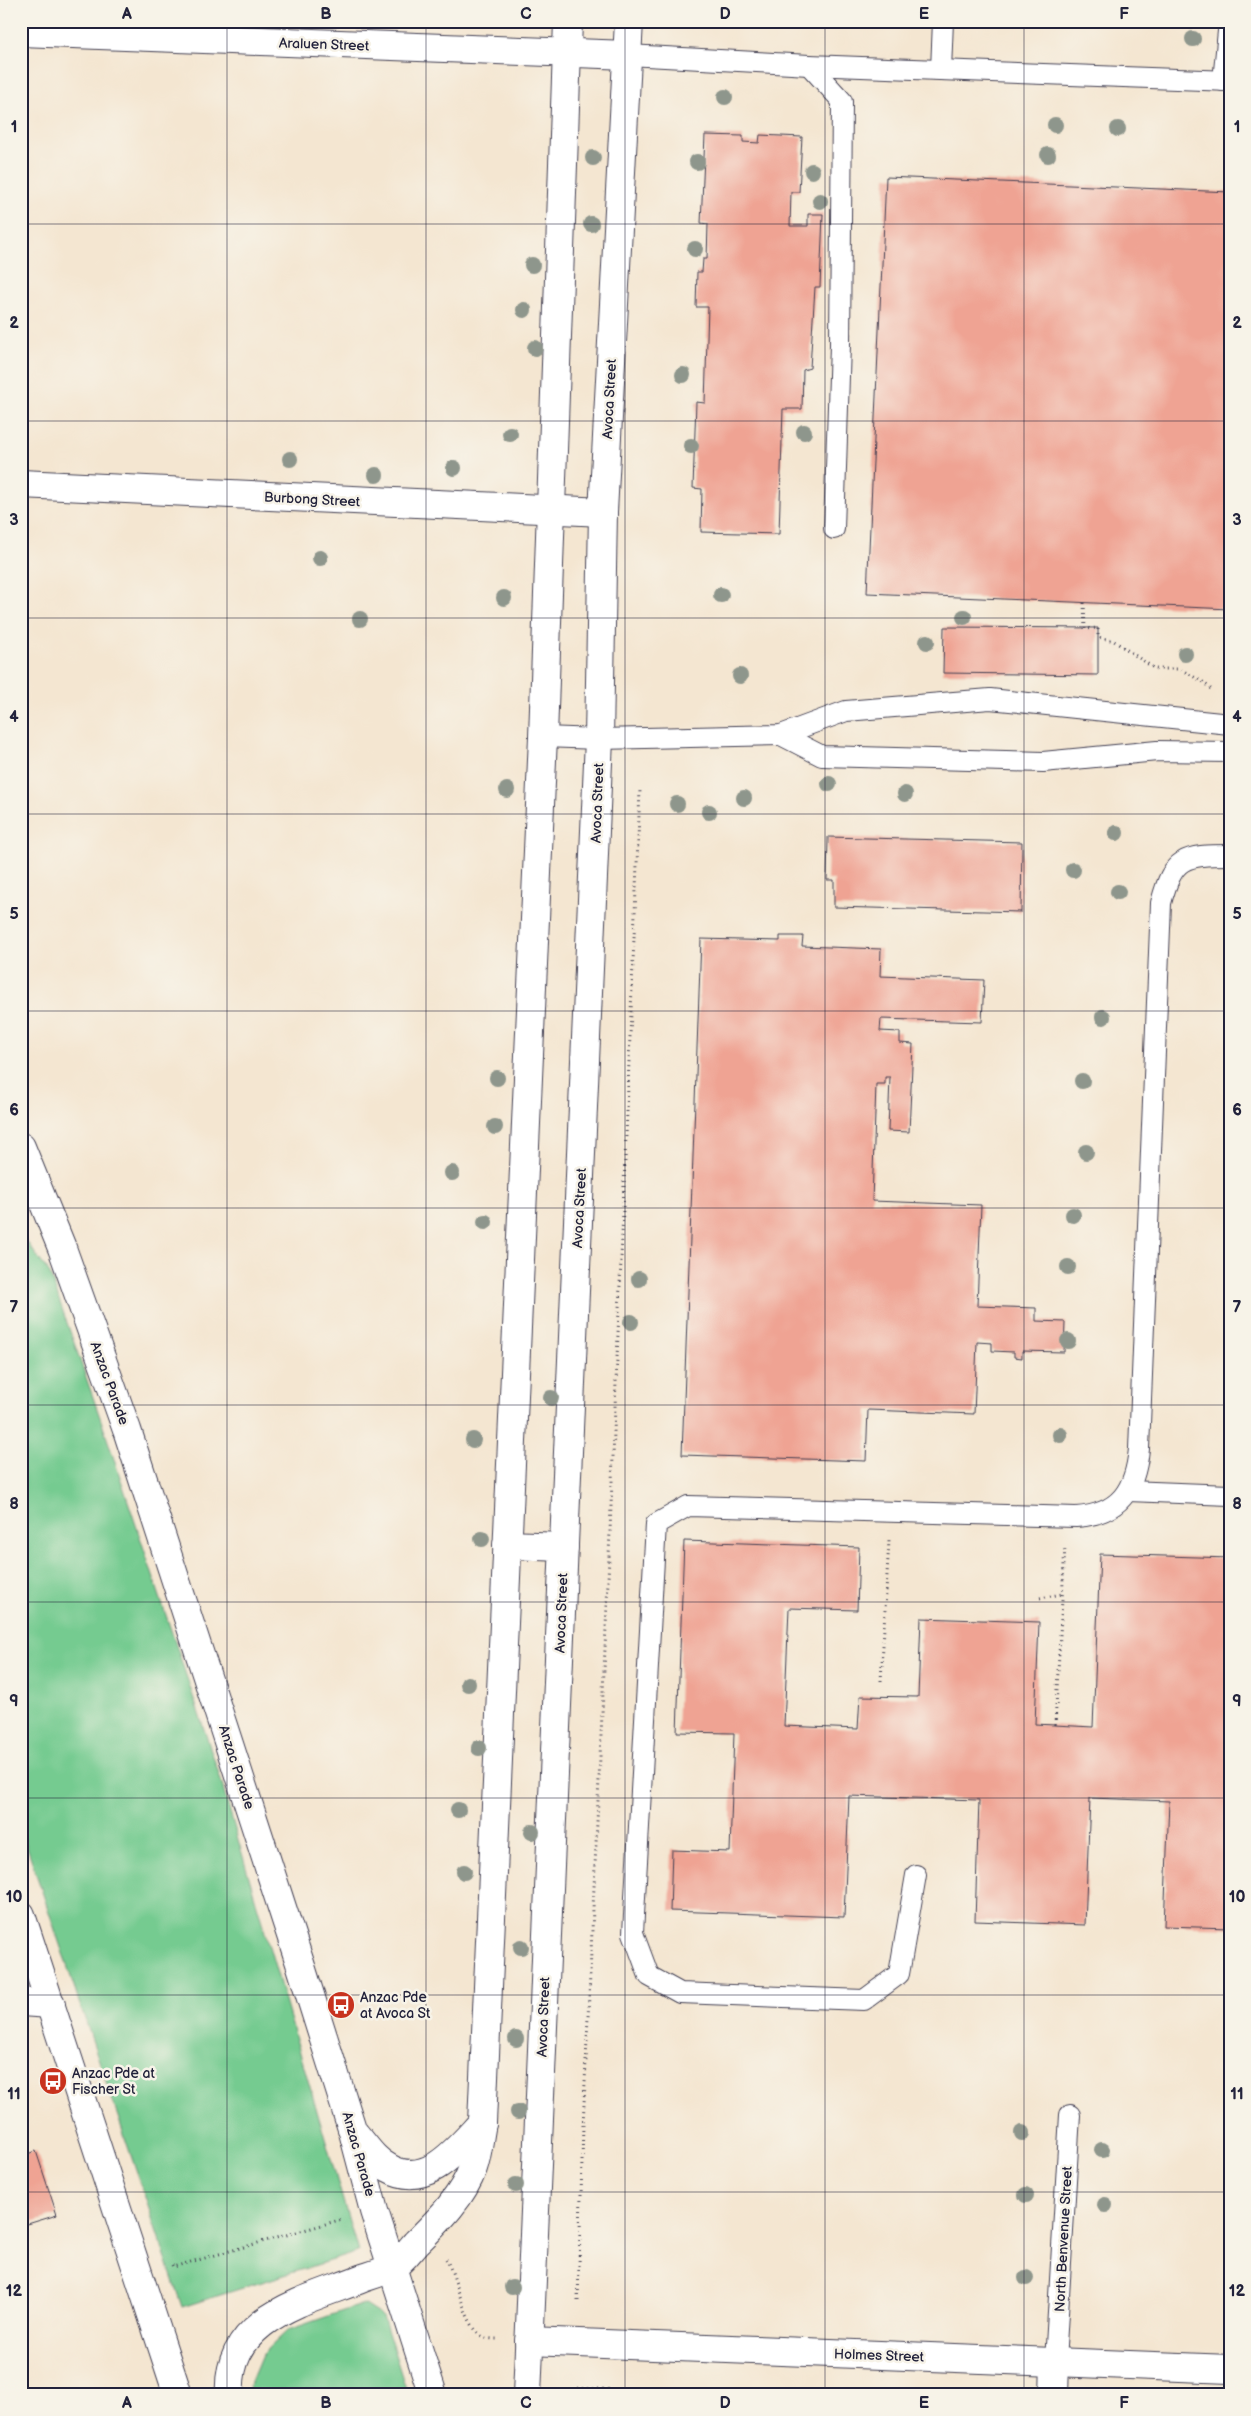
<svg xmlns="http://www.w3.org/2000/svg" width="1251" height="2416" viewBox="0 0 1251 2416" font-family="'Balsamiq Sans',sans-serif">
<rect width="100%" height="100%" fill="#f7f3e8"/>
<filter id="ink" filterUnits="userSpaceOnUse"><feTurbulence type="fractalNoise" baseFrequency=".02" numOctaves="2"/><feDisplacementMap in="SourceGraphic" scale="10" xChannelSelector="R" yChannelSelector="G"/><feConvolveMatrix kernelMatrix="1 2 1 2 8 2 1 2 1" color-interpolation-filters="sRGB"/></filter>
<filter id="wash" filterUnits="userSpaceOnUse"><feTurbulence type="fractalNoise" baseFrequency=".0096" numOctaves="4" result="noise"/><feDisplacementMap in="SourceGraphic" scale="20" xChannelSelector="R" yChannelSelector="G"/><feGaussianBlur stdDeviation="1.12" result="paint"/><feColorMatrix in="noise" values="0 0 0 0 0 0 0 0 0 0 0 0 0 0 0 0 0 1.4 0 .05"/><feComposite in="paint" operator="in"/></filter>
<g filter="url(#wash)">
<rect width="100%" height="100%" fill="#f4e6d1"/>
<g fill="#75cb90" stroke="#4c7666">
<polygon points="21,1234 50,1274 102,1423 219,1774 358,2252 182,2307 21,1829"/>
<polygon points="363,2304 383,2317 408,2395 250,2395 249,2386 262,2355 288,2330"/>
</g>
<g id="blocks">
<g fill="#efa393">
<polygon points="705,135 743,136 743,142 759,143 760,135 802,137 799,192 791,192 790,226 808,226 808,214 823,214 820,287 815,287 810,368 803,370 802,409 783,409 779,534 701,532 702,489 693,488 696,402 705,403 708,307 696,307 697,272 702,272 703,259 707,259 708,224 701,223"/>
<polygon points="886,177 1230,192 1230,609 867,593"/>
<polygon points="944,627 1098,628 1098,675 943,673"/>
<polygon points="828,837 1022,842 1021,912 834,907 834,880 827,880"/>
<polygon points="780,936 803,936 802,946 881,949 880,976 984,980 982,1022 881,1019 880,1031 900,1032 900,1043 913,1044 909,1132 888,1131 890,1077 885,1077 885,1084 876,1084 872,1201 981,1205 977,1306 1036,1308 1036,1321 1065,1322 1064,1352 1022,1351 1022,1358 1014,1357 1014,1352 992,1351 992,1343 977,1342 974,1414 868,1410 866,1461 682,1455 701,939 780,941"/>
<polygon points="684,1541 859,1547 857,1610 789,1608 784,1726 858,1729 860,1696 918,1697 921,1618 1039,1622 1035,1724 1093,1727 1100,1554 1230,1558 1230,1928 1164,1926 1169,1801 1090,1798 1085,1925 975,1921 979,1800 849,1796 844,1917 670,1911 672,1850 730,1852 734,1733 677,1732"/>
<polygon points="21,2135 26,2149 21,2151"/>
<polygon points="36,2151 57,2215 21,2226 21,2156"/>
</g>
</g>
</g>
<g filter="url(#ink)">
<use href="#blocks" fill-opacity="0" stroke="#423f52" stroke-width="1"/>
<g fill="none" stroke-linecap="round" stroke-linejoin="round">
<defs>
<g id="lane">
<polyline points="628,55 809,65 1230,81"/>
<polyline points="809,65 842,101 840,345 834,529"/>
<polyline points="941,70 943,21"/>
<polyline points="1223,81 1229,21"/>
<polyline points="781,735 822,756 1043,762 1157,751 1230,752"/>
<polyline points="543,737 599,739 781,735 846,711 990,699 1230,724"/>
<polyline points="1128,1491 1230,1495"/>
<path d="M916 1875 899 1974 864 2000 680 1993 649 1976 633 1933 656 1524 688 1506 1076 1517C1120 1514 1135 1490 1139 1449L1161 903C1173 857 1184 855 1230 855"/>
<polyline points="1055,2362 1070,2115"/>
</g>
<g id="street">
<polyline points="21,32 628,55"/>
<polyline points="21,484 603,512"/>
<polyline points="21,2002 51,2004"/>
<polyline points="529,2341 1230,2369"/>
<polyline points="1054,2395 1055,2362"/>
</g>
<g id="primary">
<polyline points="21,1147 62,1248 127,1430 299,1960 353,2132 374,2211 433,2395"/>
<polyline points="507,1545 564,1547"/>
<polyline points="21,1915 178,2395"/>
<path d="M356 2135C366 2147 375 2161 389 2168 427 2190 459 2147 482 2123"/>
<path d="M230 2395C225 2317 306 2301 363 2278 372 2275 383 2272 392 2267 401 2262 409 2251 416 2243 438 2221 462 2198 473 2168 478 2154 479 2137 482 2123L543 737 568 21"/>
<polyline points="527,2395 599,739 603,512 629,21"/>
</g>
</defs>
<use href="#lane" stroke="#423f52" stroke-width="22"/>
<use href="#street" stroke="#423f52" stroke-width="30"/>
<use href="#primary" stroke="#423f52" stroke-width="30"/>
<g stroke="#423f52" stroke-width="3" stroke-dasharray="1 4" stroke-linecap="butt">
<polyline points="1084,603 1085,629 1098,628 1098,637 1114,641 1155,669 1180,669 1203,682 1213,691"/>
<polyline points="1040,1598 1062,1594"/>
<polyline points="881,1681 889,1540"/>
<polyline points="1055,1725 1065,1546"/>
<path d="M446 2259C458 2280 463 2323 483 2337 487 2339 493 2339 498 2339"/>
<polyline points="172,2265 173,2267 343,2219"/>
<polyline points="578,2301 583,2126 607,1605 640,790"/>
<polyline points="575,2395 575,2388 722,2395"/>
</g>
<use href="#lane" stroke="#fff" stroke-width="20"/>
<use href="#street" stroke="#fff" stroke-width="28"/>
<use href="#primary" stroke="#fff" stroke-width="28"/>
</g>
<g fill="#8e968c">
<circle cx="1193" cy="39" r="8"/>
<circle cx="725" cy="97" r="8"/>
<circle cx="1055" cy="125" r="8"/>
<circle cx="1118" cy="129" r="8"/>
<circle cx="1048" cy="155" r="8"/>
<circle cx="593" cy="158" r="8"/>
<circle cx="697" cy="162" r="8"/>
<circle cx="812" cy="171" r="8"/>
<circle cx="820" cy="201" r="8"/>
<circle cx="591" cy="224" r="8"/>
<circle cx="695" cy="249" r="8"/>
<circle cx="532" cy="265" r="8"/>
<circle cx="524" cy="310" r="8"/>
<circle cx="535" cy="348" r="8"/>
<circle cx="683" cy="375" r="8"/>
<circle cx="804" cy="432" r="8"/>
<circle cx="510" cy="434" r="8"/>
<circle cx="691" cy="446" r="8"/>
<circle cx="290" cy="459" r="8"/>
<circle cx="454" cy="468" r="8"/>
<circle cx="376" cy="475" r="8"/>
<circle cx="320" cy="558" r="8"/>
<circle cx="721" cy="595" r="8"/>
<circle cx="504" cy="598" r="8"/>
<circle cx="964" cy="617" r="8"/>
<circle cx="360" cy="619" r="8"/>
<circle cx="927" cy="642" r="8"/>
<circle cx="1185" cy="654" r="8"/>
<circle cx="740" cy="676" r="8"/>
<circle cx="829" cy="784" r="8"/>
<circle cx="507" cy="790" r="8"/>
<circle cx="905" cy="794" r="8"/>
<circle cx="744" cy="798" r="8"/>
<circle cx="677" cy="804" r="8"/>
<circle cx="709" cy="812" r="8"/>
<circle cx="1116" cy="833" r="8"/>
<circle cx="1073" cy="870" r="8"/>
<circle cx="1118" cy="892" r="8"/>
<circle cx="1103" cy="1017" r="8"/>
<circle cx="497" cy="1078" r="8"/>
<circle cx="1082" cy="1081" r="8"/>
<circle cx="495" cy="1127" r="8"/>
<circle cx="1086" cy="1152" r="8"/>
<circle cx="452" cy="1173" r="8"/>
<circle cx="1073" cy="1215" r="8"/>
<circle cx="485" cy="1222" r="8"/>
<circle cx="1068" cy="1267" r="8"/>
<circle cx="639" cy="1279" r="8"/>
<circle cx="631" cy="1322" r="8"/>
<circle cx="1068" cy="1341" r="8"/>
<circle cx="551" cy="1398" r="8"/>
<circle cx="1060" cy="1435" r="8"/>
<circle cx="473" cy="1440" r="8"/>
<circle cx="482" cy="1539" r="8"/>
<circle cx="468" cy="1684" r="8"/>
<circle cx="479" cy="1748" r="8"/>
<circle cx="458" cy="1810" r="8"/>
<circle cx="532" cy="1832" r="8"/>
<circle cx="464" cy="1872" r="8"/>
<circle cx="521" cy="1947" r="8"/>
<circle cx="516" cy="2039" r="8"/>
<circle cx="518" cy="2112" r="8"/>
<circle cx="1022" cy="2133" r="8"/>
<circle cx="1102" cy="2150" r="8"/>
<circle cx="516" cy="2185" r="8"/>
<circle cx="1026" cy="2195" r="8"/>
<circle cx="1105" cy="2205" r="8"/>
<circle cx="1026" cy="2278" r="8"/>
<circle cx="512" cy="2287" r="8"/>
</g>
</g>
<path fill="none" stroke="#22223b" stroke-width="1" stroke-opacity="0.55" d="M227 21V2395M426 21V2395M625 21V2395M825 21V2395M1024 21V2395M21 224H1230M21 421H1230M21 618H1230M21 814H1230M21 1011H1230M21 1208H1230M21 1405H1230M21 1602H1230M21 1798H1230M21 1995H1230M21 2192H1230"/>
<defs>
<symbol id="bus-disc" viewBox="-11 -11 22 22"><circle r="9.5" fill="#c8321e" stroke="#f7f3e8"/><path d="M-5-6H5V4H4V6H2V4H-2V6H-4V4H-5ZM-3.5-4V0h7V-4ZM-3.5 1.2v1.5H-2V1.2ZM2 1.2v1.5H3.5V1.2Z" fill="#fff"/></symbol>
</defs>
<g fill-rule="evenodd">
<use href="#bus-disc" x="325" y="1989" width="32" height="32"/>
<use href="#bus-disc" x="37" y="2065" width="32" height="32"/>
</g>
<g text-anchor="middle" stroke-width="5" stroke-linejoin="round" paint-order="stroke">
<g font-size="14" fill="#22223b" stroke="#f7f3e8">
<text transform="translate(324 44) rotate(2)" y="5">Araluen Street</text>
<text transform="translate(609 399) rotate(-87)" y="5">Avoca Street</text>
<text transform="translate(312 499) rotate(3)" y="5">Burbong Street</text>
<text transform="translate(597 803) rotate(-88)" y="5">Avoca Street</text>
<text transform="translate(579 1208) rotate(-87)" y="5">Avoca Street</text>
<text transform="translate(110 1383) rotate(70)" y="5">Anzac Parade</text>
<text transform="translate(561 1613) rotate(-88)" y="5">Avoca Street</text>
<text transform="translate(237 1767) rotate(72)" y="5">Anzac Parade</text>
<text transform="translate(543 2017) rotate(-88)" y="5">Avoca Street</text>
<text transform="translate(359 2154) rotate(74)" y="5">Anzac Parade</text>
<text transform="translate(1063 2239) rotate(-87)" y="5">North Benvenue Street</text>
<text transform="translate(879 2355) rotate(2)" y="5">Holmes Street</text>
</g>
<g font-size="14" fill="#22223b" stroke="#f7f3e8" text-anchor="start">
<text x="360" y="2002">Anzac Pde<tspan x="360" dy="16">at Avoca St</tspan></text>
<text x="72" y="2078">Anzac Pde at<tspan x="72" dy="16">Fischer St</tspan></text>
</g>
</g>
<rect width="1251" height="2416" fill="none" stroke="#f7f3e8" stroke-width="55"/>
<rect x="28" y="28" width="1196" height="2360" fill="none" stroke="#22223b" stroke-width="2"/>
<g font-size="16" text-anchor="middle" font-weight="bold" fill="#22223b">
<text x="127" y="19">A</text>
<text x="326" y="19">B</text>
<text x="526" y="19">C</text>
<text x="725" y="19">D</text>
<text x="924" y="19">E</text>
<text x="1124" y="19">F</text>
<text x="14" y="132">1</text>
<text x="1237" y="132">1</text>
<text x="14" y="328">2</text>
<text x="1237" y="328">2</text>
<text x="14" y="525">3</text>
<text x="1237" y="525">3</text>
<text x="14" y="722">4</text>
<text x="1237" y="722">4</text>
<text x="14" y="919">5</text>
<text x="1237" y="919">5</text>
<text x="14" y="1115">6</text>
<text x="1237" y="1115">6</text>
<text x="14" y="1312">7</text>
<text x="1237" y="1312">7</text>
<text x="14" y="1509">8</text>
<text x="1237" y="1509">8</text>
<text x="14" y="1706">9</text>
<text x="1237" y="1706">9</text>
<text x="14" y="1902">10</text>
<text x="1237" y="1902">10</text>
<text x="14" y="2099">11</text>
<text x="1237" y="2099">11</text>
<text x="14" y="2296">12</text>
<text x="1237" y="2296">12</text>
<text x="127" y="2408">A</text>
<text x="326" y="2408">B</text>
<text x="526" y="2408">C</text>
<text x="725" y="2408">D</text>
<text x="924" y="2408">E</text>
<text x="1124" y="2408">F</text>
</g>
</svg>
